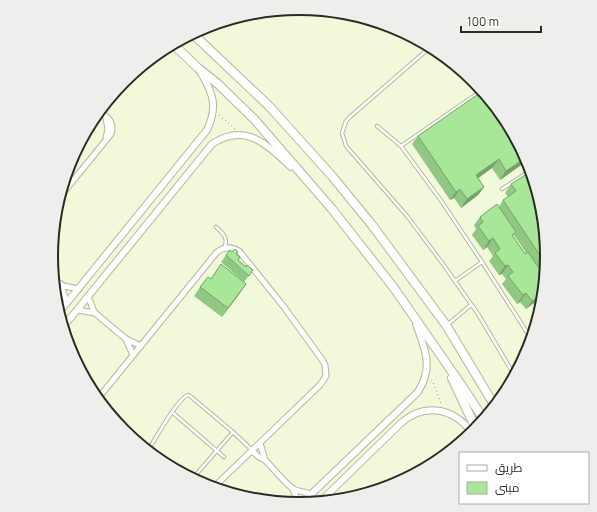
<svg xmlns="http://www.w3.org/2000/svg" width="597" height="512" viewBox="0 0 597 512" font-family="Manrope,Cairo,sans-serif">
<rect width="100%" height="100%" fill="#f2f9da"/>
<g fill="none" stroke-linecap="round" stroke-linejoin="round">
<defs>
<g id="service">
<polyline points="427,50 351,116 346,121 342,133 346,146 407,216 443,264 478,314 513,373"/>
<polyline points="377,126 401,146 442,202 482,262 530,337"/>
<polyline points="401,146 481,91"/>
<polyline points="502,189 530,171"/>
<path d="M216 227C223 233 229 239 224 248"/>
<polyline points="455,281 482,262"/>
<polyline points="447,325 471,305"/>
<polyline points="172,412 224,457"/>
<path d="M149 449C156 438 177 399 188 395L190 396 233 432 252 450"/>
<polyline points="193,478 233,432"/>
</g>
<g id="minor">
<polyline points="106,118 108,129 106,138"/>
<path d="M63 193 111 134C114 124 110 118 102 113"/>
<polyline points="55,280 64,286 79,289"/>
<polyline points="61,285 67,303"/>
<path d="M87 297C92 301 91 308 95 313"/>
<polyline points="78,310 95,313 126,339 141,346"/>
<polyline points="126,339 133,355"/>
<path d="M100 396 217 252C224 247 231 246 239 251L284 307 323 361 325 365 326 376 320 385 214 487"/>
<polyline points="260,443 265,460"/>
<path d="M252 451 259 457 265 460C274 469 282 480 292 488 298 493 305 490 310 495"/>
<polyline points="293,489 296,497 297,504"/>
</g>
<g id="tertiary">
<path d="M61 310 207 130C218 107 213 93 201 73"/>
<path d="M64 326 212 144C246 122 266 144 291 167"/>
<path d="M323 499 401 423C425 402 454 408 472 433"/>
<path d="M302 503 418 392C434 367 425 349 416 324"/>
</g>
<g id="primary">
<polyline points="193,34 269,106 332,176 372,225 446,325 493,403"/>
<polyline points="175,46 198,68 218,84 255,120 332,209 394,288 462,386 483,418"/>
<polyline points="452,378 476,429"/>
</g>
</defs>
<use href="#service" stroke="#b2b89b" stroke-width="4.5"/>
<use href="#minor" stroke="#b2b89b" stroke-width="7"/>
<use href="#tertiary" stroke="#b2b89b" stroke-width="8"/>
<use href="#primary" stroke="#b2b89b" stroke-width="10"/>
<g stroke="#8d927d" stroke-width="1" stroke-dasharray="1 3" stroke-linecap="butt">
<polyline points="219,115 235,129"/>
<polyline points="431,380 433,382 441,404"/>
</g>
<use href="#service" stroke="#fff" stroke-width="2.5"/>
<use href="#minor" stroke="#fff" stroke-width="5"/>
<use href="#tertiary" stroke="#fff" stroke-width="6"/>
<use href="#primary" stroke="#fff" stroke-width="8"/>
</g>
<g fill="#90c782" fill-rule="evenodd">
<polygon points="418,136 527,161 500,180 492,168 478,178 484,187 478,195 461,208 454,198 450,200 412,144"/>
<path d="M530 172 546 256 538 300 526 309 520 302 517 304 502 284 506 279 502 274 499 275 489 261 493 256 487 247 483 250 472 235 476 229 474 225 480 217 499 207 503 200 508 197 505 193 511 184ZM514 235 526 253 525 254 513 236Z"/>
<polygon points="235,249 238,252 236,255 240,257 238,260 246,267 247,265 253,270 244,282 221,262 230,250 232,252"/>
<polygon points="221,264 240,293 222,317 194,296 200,287 211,279"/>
</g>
<g fill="#75a26a">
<polygon points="525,158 527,161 500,180 506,171"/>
<polygon points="499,159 492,168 470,184 476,175"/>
<polygon points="484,187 478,195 461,208 467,199"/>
<polygon points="460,189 454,198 450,200 456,192"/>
<polygon points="493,238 487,247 483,250 489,241"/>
<polygon points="508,265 502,274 499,275 505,266"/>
<polygon points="246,284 240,293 222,317 228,308"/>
<polygon points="526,293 520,302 517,304 523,295"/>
<polygon points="539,296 538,300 526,309 532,301"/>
</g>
<g fill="#a7e797" stroke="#75a26a">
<polygon points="481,92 525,158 506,171 499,159 476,175 484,187 467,199 460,189 456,192 418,136"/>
<polygon points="530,172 546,256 545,263 503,200 516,191 511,184"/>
<polygon points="497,204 516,232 512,235 525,254 528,252 543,274 539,296 532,301 526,293 523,295 508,276 513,272 508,265 505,266 495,253 500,249 493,238 489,241 478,226 483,222 480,217"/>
<polygon points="235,249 238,252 236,254 240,257 238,260 246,267 247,265 253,270 249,276 226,255 230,250 232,252"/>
<polygon points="221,264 246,284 228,308 200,287 208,277 211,279"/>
</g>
<path d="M0 0H597V512H0ZM58 256a241 241 0 1 1 482 0a241 241 0 1 1-482 0Z" fill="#eeeeed" fill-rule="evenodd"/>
<path fill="none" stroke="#292c20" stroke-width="2" d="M58 256a241 241 0 1 1 482 0a241 241 0 1 1-482 0Z"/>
<rect x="459" y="452" width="130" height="52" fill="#ffffff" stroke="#a9aba6"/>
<rect x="467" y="465" width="20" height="6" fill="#ffffff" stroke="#a9aba6"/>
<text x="495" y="472" font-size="12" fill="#292c20">طريق</text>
<rect x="467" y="482" width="20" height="12" fill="#a7e797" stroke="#a9aba6"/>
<text x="495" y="492" font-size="12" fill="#292c20">مبنى</text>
<path d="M461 26v6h80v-6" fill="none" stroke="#292c20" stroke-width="2"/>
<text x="467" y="26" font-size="12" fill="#292c20" stroke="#ffffff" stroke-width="3" paint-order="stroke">100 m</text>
</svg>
